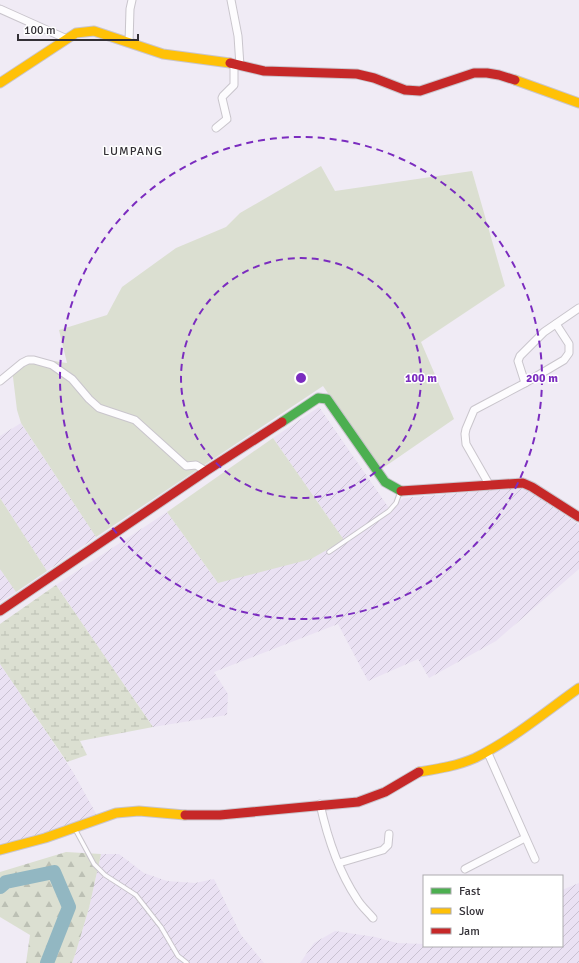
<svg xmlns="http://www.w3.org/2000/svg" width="579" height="963" viewBox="0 0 579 963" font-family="Signika,sans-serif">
<defs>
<pattern id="industrial-furrows" width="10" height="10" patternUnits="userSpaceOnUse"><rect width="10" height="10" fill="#eae1f3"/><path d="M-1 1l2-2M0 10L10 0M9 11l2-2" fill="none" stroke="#c9c1d1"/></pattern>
<pattern id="forest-firs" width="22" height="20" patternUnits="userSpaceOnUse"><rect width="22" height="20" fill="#dbdfd1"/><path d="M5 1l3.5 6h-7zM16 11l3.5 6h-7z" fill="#bcc0b4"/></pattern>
<pattern id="wetland-marsh" width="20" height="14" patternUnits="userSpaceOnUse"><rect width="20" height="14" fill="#dbdfd1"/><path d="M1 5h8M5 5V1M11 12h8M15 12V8" fill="none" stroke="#bcc0b4"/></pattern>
</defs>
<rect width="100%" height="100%" fill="#f0ebf5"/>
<g fill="url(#industrial-furrows)">
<polygon points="319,407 389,508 404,498 526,487 579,525 579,569 496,641 429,678 418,659 368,681 338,624 214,672 228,694 227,715 153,727 56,585 167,512 218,583 344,540 273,438"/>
<polygon points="21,423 96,537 47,571 0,498 0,436"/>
<polygon points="0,569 16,592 0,602"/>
<polygon points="0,664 73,772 99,819 0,847"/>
<polygon points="101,854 119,854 144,873 167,881 195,883 214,879 241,935 264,963 72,963 75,955 89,908"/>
<polygon points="579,883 579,963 300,963 314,943 335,931 375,937 397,943 424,944 424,946 562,946 562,890"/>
</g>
<g fill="#dbdfd1">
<path d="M321 166 335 191 472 171 505 286 421 342 454 419 380 470 323 386 96 537 21 423 17 410 12 369C34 357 43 359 67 363L59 330 107 315 122 287 176 248 226 227 240 213Z"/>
<polygon points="273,438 344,540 311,559 218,583 167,512"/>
<polygon points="0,498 47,571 16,592 0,569"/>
</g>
<polygon fill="url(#forest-firs)" points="66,852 101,854 89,908 75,955 72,963 26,963 30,935 0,917 0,872"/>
<polygon fill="url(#wetland-marsh)" points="56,585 153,727 80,741 87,755 67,762 0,664 0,624"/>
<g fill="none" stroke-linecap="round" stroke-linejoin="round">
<polyline stroke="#92b7c2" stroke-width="14" points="0,887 6,882 54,872 69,907 47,963"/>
<defs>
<g id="lane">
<polyline points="329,552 389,511 396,503 400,492"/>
<polyline points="75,829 94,864 105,875 136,895 161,927 178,956 187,963"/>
</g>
<g id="street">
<polyline points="231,0 238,36 240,66"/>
<polyline points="0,9 67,39"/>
<polyline points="129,43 130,9 132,0"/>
<polyline points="216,128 227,119 222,98 223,96 234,85 234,64"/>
<polyline points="0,381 22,363 28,360 34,360 52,365 72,379 89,399 99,408 135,420 186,466 196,465 206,471"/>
<polyline points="525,383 518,361 520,356 544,332 579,308"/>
<polyline points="490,486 466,444 465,434 466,429 474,410 525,383 564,360 569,353 569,344 556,324"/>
<polyline points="487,751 535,859"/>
<path d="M320 804C327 836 339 872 357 899 361 906 368 912 373 918"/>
<polyline points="339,863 383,850 388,845 389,834"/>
<polyline points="465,869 525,838"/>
</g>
<polyline id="fast" points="282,422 318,398 327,399 385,482 401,491"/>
<g id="slow">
<polyline points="515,80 579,103"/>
<polyline points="0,83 76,33 94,31 163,54 230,63"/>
<path d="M419 772C437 769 457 766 475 758 512 740 545 712 579 688"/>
<polyline points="0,850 45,838 116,813 139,811 185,815"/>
</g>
<g id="jam">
<polyline points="230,63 264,71 357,74 374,78 405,90 420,91 474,73 487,73 499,75 515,80"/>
<polyline points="401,491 523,483 532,487 579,517"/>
<polyline points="0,611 206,471 282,422"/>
<polyline points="185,815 220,815 358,802 385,792 419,772"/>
</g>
</defs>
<use href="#lane" stroke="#c9c5cc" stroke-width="5.5"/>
<use href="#street" stroke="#c9c5cc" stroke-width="9"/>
<use href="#fast" stroke="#c9c5cc" stroke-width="11"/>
<use href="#slow" stroke="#c9c5cc" stroke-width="11"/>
<use href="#jam" stroke="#c9c5cc" stroke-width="11"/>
<use href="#lane" stroke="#fdfcfe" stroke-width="3.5"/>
<use href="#street" stroke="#fdfcfe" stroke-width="7"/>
<use href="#fast" stroke="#4caf50" stroke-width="9"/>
<use href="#slow" stroke="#ffc107" stroke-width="9"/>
<use href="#jam" stroke="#c62828" stroke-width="9"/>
</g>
<g fill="none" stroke="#7b2cbf" stroke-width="2" stroke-dasharray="7 5">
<circle cx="301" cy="378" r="120"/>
<circle cx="301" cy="378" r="241"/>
</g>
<g text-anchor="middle" stroke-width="3" stroke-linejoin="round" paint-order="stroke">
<g font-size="12" letter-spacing="1" fill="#333036" stroke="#fff">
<text x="133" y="155">LUMPANG</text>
</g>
</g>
<circle cx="301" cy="378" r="6" fill="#7b2cbf" stroke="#fff" stroke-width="2"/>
<g font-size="12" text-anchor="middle" font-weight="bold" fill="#7b2cbf" stroke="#fff" stroke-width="3" stroke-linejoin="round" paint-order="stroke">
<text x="421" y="382">100 m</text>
<text x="542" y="382">200 m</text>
</g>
<rect x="423" y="875" width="140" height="72" fill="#ffffff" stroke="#adacaf"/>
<rect x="431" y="888" width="20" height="6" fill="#4caf50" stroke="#adacaf"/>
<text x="459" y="895" font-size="12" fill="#333036">Fast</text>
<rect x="431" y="908" width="20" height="6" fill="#ffc107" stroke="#adacaf"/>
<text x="459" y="915" font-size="12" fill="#333036">Slow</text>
<rect x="431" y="928" width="20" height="6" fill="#c62828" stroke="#adacaf"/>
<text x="459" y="935" font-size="12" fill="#333036">Jam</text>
<path d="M18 34v6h120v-6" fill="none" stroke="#333036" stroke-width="2"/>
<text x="24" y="34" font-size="12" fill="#333036" stroke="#ffffff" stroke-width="3" paint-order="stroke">100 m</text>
</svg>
